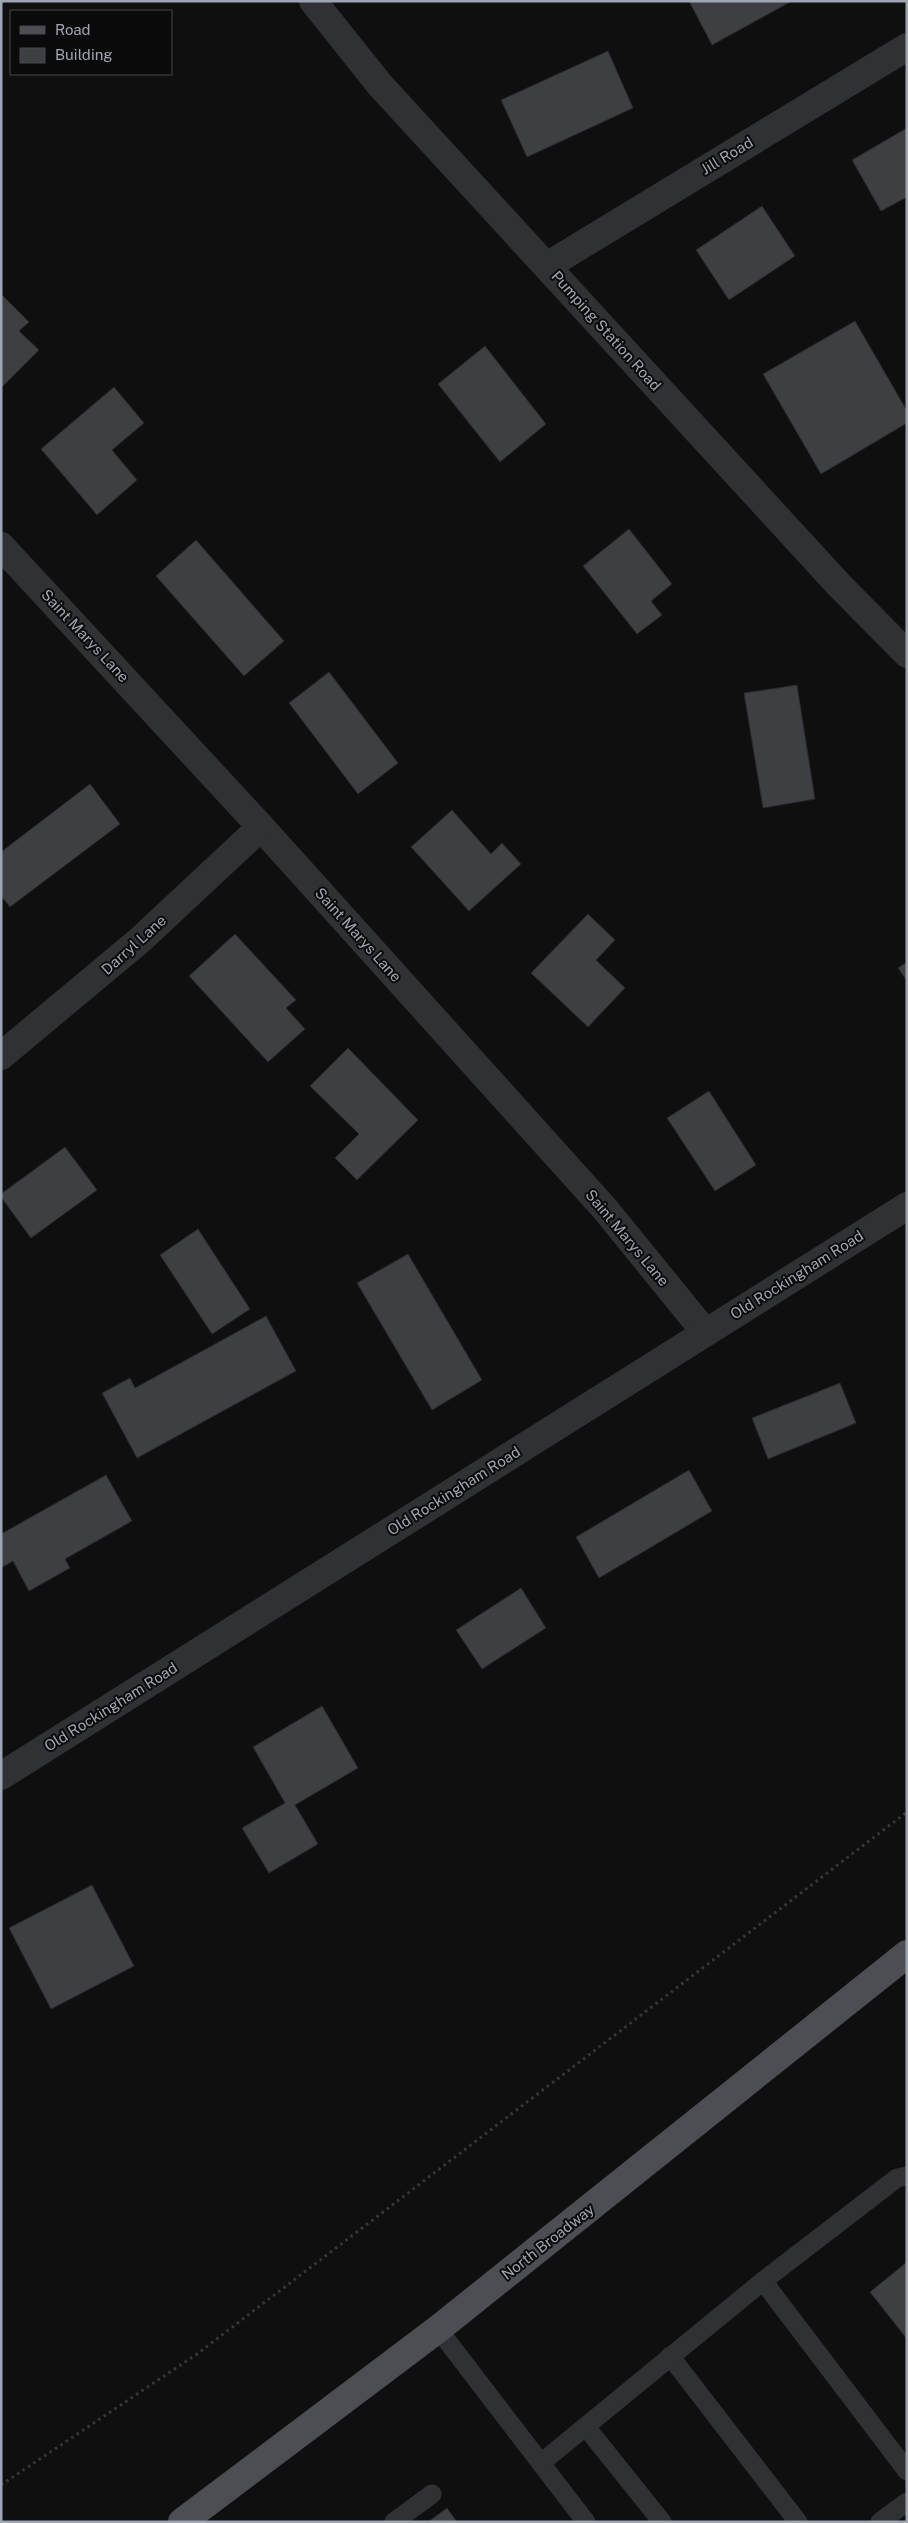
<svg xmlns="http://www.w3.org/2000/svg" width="908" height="2523" viewBox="0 0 908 2523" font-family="'Public Sans',sans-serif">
<rect width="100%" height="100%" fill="#0f0f10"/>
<g fill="#3e3f43" stroke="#29292c">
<polygon points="689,1 792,1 712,45"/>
<polygon points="608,51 633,108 527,157 501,100"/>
<polygon points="907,128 907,197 881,211 852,160"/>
<polygon points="762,206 795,256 729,300 696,250"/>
<polygon points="1,294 29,322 19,331 39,350 1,388"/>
<polygon points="855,321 907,411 907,423 821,474 763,374"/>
<polygon points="485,346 546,424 500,462 438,384"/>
<polygon points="114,387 144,423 112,450 137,480 97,515 41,449"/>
<polygon points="629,529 672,584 651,601 662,615 637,634 583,566"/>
<polygon points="196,540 284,641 244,676 156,576"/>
<polygon points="329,672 398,763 358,794 289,703"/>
<polygon points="797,685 815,799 763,808 744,693"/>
<polygon points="90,784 120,824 10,907 1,896 1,852"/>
<polygon points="452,810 491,854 502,843 521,864 469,911 411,847"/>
<polygon points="588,914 615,940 596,960 625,988 588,1027 531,973"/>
<polygon points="235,934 296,1000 286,1008 305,1029 268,1062 189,976"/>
<polygon points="907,962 907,981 898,968"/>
<polygon points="348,1048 418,1120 357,1180 335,1158 359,1134 310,1086"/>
<polygon points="709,1091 756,1165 715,1191 667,1118"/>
<polygon points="65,1147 97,1190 31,1238 1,1197 1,1194"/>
<polygon points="198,1229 250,1309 212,1334 160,1255"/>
<polygon points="408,1254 482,1380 432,1410 357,1283"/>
<polygon points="266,1316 296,1371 137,1458 102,1393 130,1378 135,1388"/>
<polygon points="840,1383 856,1423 768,1459 752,1418"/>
<polygon points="689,1470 712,1511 599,1578 576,1537"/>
<polygon points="106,1475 132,1521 65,1559 70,1568 29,1591 13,1561 1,1568 1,1534"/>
<polygon points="521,1588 546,1628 482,1669 456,1630"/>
<polygon points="322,1706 358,1768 295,1805 318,1844 269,1873 242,1828 285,1803 253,1747"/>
<polygon points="92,1885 134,1966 51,2009 9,1928"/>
<polygon points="907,2262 907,2339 870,2292"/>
<polygon points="447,2508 457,2522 428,2522"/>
</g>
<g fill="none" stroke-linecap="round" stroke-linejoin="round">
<polyline stroke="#36383c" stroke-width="3" stroke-dasharray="2.5 4" stroke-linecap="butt" points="1,2485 197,2354 907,1812"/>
<g stroke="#303135" stroke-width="19">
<polyline points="763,2281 907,2471"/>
<polyline points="438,2329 586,2522"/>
<polyline points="670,2356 798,2522"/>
<polyline points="586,2427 662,2522"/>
<polyline points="541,2463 763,2281 897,2178 907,2176"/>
<polyline points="394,2522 432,2494"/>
<polyline points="880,2522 907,2502"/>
</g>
<g stroke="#303135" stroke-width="28">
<polyline points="313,1 380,85 839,585 907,654"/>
<polyline points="547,266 907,47"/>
<polyline points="1,546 261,827 605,1209 705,1332"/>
<polyline points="1,1056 140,940 261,827"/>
<polyline points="1,1776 907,1206"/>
</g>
<polyline stroke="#4c4e54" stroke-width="28" points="182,2522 438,2329 907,1954"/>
</g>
<g text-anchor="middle" stroke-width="4" stroke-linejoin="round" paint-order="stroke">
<g font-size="15" fill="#a0a6b1" stroke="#0a0a0b">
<text transform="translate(727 156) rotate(-31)" y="5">Jill Road</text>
<text transform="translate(606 331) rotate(48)" y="5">Pumping Station Road</text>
<text transform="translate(85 636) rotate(47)" y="5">Saint Marys Lane</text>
<text transform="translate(358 935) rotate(48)" y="5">Saint Marys Lane</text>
<text transform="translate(134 945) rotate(-42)" y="5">Darryl Lane</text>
<text transform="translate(627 1238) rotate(50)" y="5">Saint Marys Lane</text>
<text transform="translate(797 1275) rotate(-32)" y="5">Old Rockingham Road</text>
<text transform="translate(454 1491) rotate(-32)" y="5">Old Rockingham Road</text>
<text transform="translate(111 1707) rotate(-32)" y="5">Old Rockingham Road</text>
<text transform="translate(548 2242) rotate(-38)" y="5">North Broadway</text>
</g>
</g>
<rect width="908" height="2523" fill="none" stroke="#a0a6b1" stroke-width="5"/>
<rect x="10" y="10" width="162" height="65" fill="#0a0a0b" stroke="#46484d"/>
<rect x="20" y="26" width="25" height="8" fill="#4c4e54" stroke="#46484d"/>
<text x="55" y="35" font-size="15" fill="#a0a6b1">Road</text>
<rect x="20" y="48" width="25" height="15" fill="#3e3f43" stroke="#46484d"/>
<text x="55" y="60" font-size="15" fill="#a0a6b1">Building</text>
</svg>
